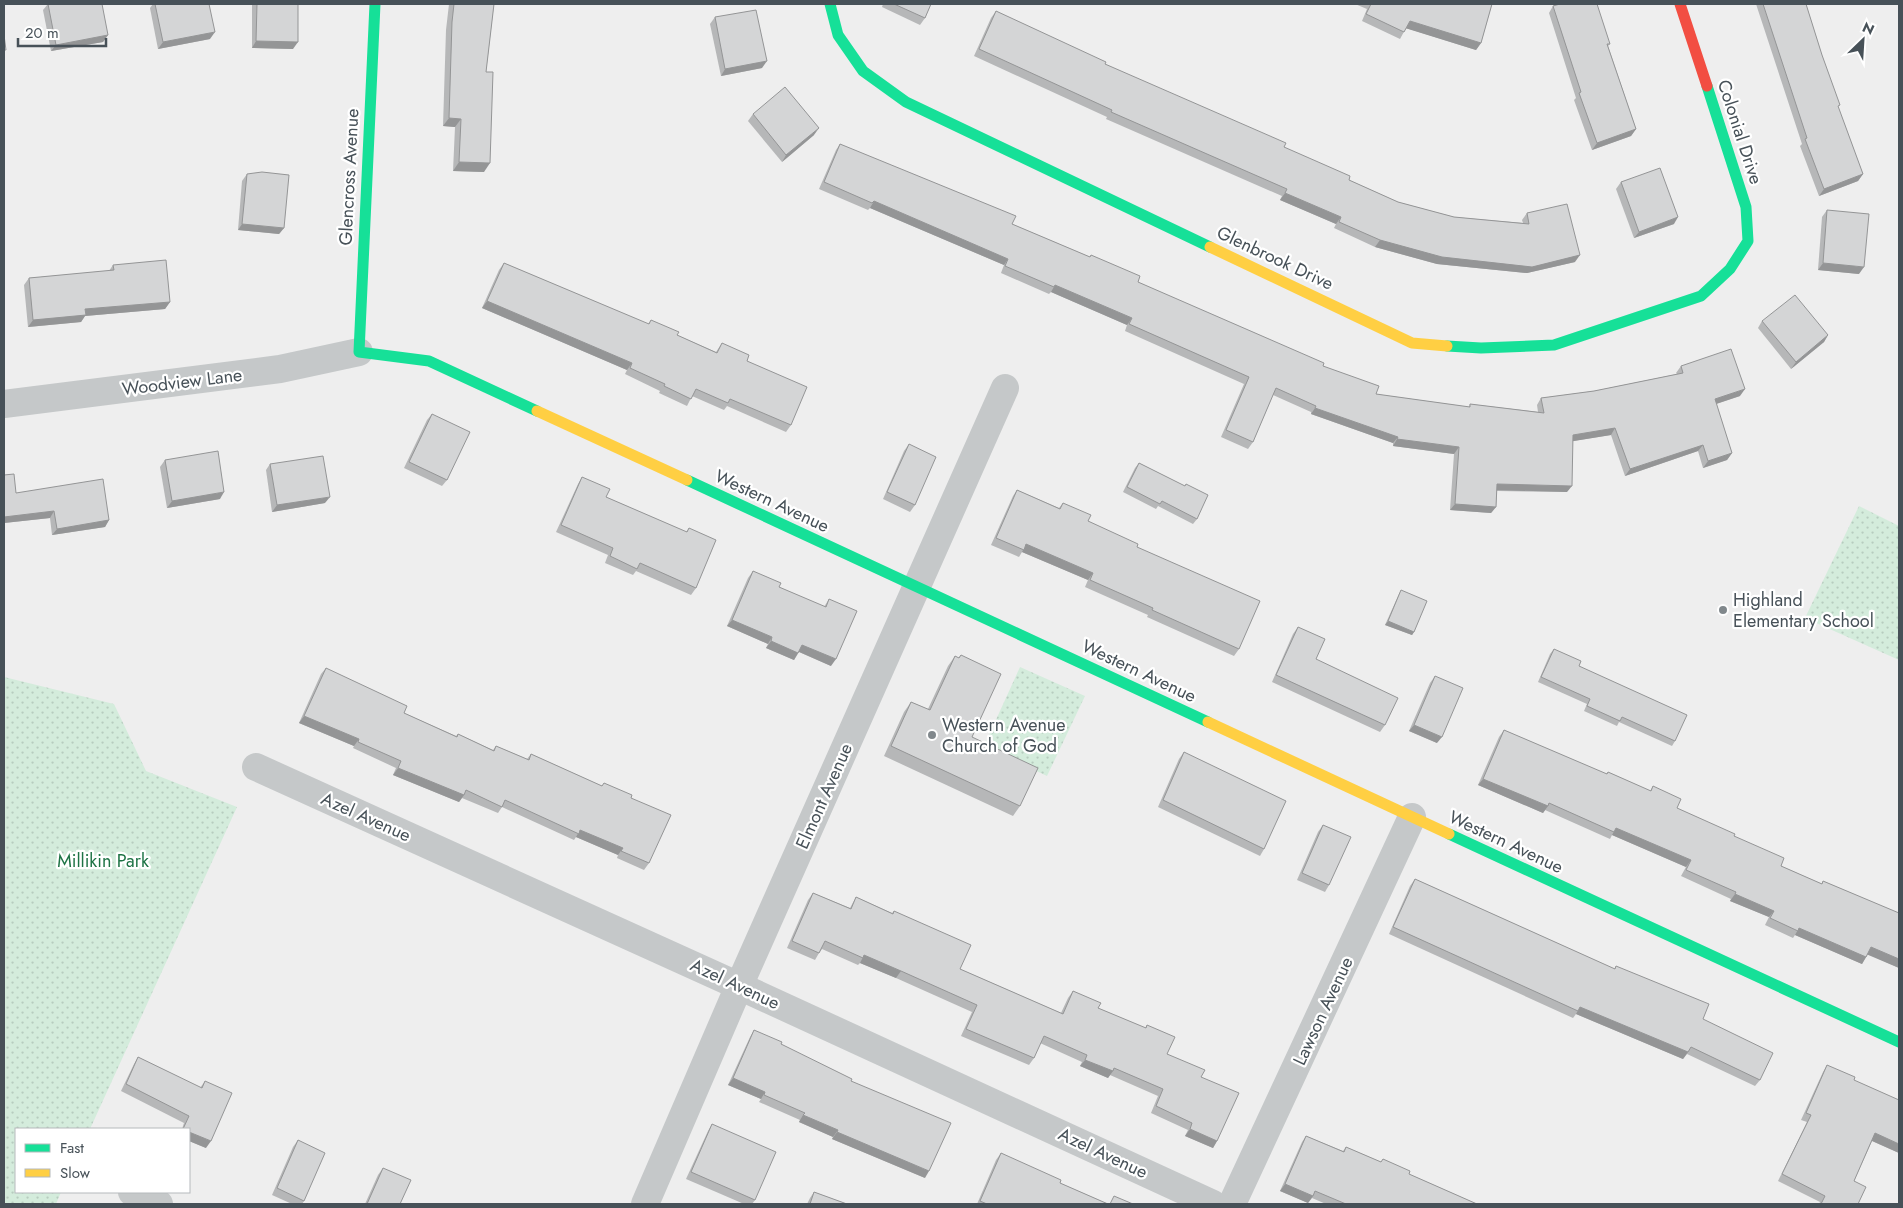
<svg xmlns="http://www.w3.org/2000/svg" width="1903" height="1208" viewBox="0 0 1903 1208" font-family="Jost,sans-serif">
<defs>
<pattern id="green-dots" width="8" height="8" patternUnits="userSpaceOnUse" patternTransform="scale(1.25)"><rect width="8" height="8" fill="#d4ecdc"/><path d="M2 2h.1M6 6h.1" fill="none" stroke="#b7ccbf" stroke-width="1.8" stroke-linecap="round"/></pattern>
</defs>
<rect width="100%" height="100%" fill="#eee"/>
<g fill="url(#green-dots)">
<polygon points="1859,506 1899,526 1899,660 1805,618"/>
<polygon points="1020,667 1085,696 1047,776 984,746"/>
<polygon points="4,677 114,704 146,771 237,807 90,1129 16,1129 16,1192 61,1192 56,1204 4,1204"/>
</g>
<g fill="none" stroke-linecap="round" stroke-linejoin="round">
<g stroke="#c5c8c9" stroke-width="28">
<polyline points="4,404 280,369 359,352"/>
<polyline points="256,767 739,986 1213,1204"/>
<polyline points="132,1192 159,1204"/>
<polyline points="645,1204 739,986 1005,388"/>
<polyline points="1232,1204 1412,817"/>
</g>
<g stroke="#16e098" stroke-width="11">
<polyline points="375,4 359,352 429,361 537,411"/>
<polyline points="830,4 838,35 863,71 906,102 1210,247"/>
<polyline points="1447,346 1481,348 1554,345 1701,296 1730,269 1748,241 1746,207 1707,86"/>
<polyline points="687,480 1208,722"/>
<polyline points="1449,834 1899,1042"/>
</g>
<g stroke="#ffcf43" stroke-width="11">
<polyline points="1210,247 1412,343 1447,346"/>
<polyline points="537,411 687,480"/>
<polyline points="1208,722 1449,834"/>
</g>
<polyline stroke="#f24e42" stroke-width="11" points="1680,4 1707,86"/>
</g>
<g fill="#b6b7b8">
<polygon points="48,4 108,35 103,42 51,51 43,10"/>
<polygon points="153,4 209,4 210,39 158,49 150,8"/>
<polygon points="252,4 298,4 293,49 252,48"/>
<polygon points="449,4 494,4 486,72 484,172 453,171 455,127 443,126 446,30"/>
<polygon points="883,4 931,4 925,18 920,25 882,7"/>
<polygon points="1355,4 1492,4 1481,43 1476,50 1406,28 1400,39 1362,21 1367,9"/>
<polygon points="1756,4 1806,4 1838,108 1863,174 1858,181 1819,196 1800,146 1802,144"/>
<polygon points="1553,6 1610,44 1608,46 1636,129 1631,136 1592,150 1574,100 1576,98 1549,13"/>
<polygon points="996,11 1105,64 1284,147 1349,180 1398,202 1454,217 1523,223 1522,220 1527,213 1575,262 1527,273 1437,264 1375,247 1334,228 1336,224 1280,200 1282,196 1106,119 1107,117 974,56 991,18"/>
<polygon points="715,17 762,68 721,76 710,24"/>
<polygon points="753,114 814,135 782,162 748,121"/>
<polygon points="840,144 1012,224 1090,257 1091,255 1138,282 1323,366 1376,394 1469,407 1470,404 1538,412 1537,405 1541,398 1594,391 1677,374 1676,373 1681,366 1740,396 1716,404 1732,453 1727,460 1703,468 1698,451 1625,476 1611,435 1573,441 1567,492 1497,491 1496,507 1491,513 1450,510 1454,454 1393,446 1393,443 1311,414 1311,412 1273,395 1253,442 1248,449 1221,437 1244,384 1125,331 1127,325 1051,292 1049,294 1001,273 1004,265 870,208 868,210 819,189 836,150"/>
<polygon points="247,174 284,228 279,234 238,230 242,181"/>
<polygon points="1621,182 1674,224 1634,238 1616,189"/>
<polygon points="1827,210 1859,274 1818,270 1822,217"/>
<polygon points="504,263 648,324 651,320 677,335 716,352 722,343 747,361 791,425 786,432 727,406 724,410 692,396 687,406 659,393 660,391 625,374 627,370 482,308 499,270"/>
<polygon points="113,265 170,302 165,309 85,316 81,322 28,327 24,285 29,278 109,271"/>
<polygon points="1762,321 1828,335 1824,342 1791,369 1758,328"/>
<polygon points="432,414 447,480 442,486 404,468 427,420"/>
<polygon points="909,444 915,505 910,512 883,499 904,451"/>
<polygon points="165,460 220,499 167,508 160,467"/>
<polygon points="1139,463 1184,486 1197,519 1193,524 1158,506 1156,509 1123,492 1135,468"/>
<polygon points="270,464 325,503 272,512 266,470"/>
<polygon points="4,475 16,493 109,520 105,527 52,535 50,518 4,523"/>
<polygon points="582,477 606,497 686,532 689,528 696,588 691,595 636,571 633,575 605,563 608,555 556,532 578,484"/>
<polygon points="1017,490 1059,508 1063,503 1088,521 1137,547 1239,649 1234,656 1147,617 1148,615 1085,587 1088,580 1022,552 1019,557 991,545 1013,496"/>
<polygon points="753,571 779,587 824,607 829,599 831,666 799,652 794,660 766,648 768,644 727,626 748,578"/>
<polygon points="1401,590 1414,632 1412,635 1385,625 1399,594"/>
<polygon points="1298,627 1316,659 1385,725 1380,732 1272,682 1293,634"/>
<polygon points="1554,649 1579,666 1675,741 1672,746 1619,722 1617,726 1584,711 1587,704 1538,682 1550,654"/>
<polygon points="961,655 972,737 1020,806 1013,816 884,756 904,712 911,702 928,709 948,666 955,656 958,658"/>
<polygon points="326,668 404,713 456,736 458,734 493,750 496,746 527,759 531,754 602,786 604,783 631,798 649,863 644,870 617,858 618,855 576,837 574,840 502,807 498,813 462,798 459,802 393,775 396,768 353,748 354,746 299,723 321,674"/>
<polygon points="1435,676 1437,743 1409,731 1430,683"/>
<polygon points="1504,730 1606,774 1608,772 1650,791 1653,786 1677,808 1734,836 1781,866 1822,884 1823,881 1898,913 1899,910 1899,968 1868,954 1862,964 1795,935 1793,938 1765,925 1769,917 1730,901 1731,899 1681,876 1686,867 1612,835 1610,839 1545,810 1543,813 1478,785 1499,737"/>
<polygon points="1184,752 1264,849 1260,856 1158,807 1179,759"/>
<polygon points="1323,825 1329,885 1325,892 1297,880 1318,832"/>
<polygon points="1415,879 1614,969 1616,966 1703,1019 1760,1080 1755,1086 1687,1054 1683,1059 1576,1014 1573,1018 1389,934 1410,886"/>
<polygon points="813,893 850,908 856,897 892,913 894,911 960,969 1061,1013 1068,998 1073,991 1098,1008 1145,1028 1147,1025 1167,1054 1201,1077 1217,1141 1213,1148 1185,1136 1188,1130 1151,1113 1158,1096 1110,1075 1108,1078 1080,1066 1082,1062 1040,1043 1034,1058 1029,1065 961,1036 972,1012 896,978 860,963 858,965 822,949 819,953 815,960 787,948 808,900"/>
<polygon points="754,1030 851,1081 925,1178 832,1139 833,1137 799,1122 800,1120 759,1102 761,1099 728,1085 750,1037"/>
<polygon points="138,1057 200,1088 205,1081 206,1148 189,1141 189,1129 182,1129 184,1123 121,1091 134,1064"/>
<polygon points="1827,1065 1854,1080 1899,1153 1872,1141 1854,1181 1858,1204 1819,1204 1820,1202 1778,1181 1807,1122 1801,1120 1823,1072"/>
<polygon points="712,1124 755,1200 752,1204 744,1204 686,1179 708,1131"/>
<polygon points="1306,1136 1343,1151 1346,1147 1381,1162 1383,1159 1409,1174 1477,1204 1326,1204 1312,1198 1308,1203 1280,1191 1302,1142"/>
<polygon points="298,1140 304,1201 302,1204 292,1204 272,1195 293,1147"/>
<polygon points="1001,1153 1060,1183 1108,1204 977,1204 996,1160"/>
<polygon points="383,1168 400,1204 365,1204 378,1175"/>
<polygon points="814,1192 847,1204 807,1204 810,1198"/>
</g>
<g fill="#949596">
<polygon points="1410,21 1481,43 1476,50 1405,28"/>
<polygon points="215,32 210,39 158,49 163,42"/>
<polygon points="108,35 103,42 51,51 56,45"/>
<polygon points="256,41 298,42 293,49 252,48"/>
<polygon points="767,61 762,68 721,76 725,69"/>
<polygon points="449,118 461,119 455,127 443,126"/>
<polygon points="819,128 814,135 782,162 786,155"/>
<polygon points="1636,129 1631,136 1592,150 1597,143"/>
<polygon points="459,162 490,163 484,172 453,171"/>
<polygon points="1863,174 1858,181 1819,196 1824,189"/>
<polygon points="1285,193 1341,217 1336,224 1280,200"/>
<polygon points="874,201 1008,259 1004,265 870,208"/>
<polygon points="1678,217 1674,224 1634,238 1639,232"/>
<polygon points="242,224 284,228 279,234 238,230"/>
<polygon points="1380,240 1580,255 1575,262 1527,273 1437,264 1375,247"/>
<polygon points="1823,263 1864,267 1859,274 1818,270"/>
<polygon points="1055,285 1132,318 1127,325 1051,292"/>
<polygon points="487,301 632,363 627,370 482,308"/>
<polygon points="170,302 165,309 85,316 81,322 28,327 33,320 85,309"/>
<polygon points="1828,335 1824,342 1791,369 1796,362"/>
<polygon points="1745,389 1740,396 1710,406 1715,399"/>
<polygon points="1315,408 1398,437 1393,443 1311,414"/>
<polygon points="1615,428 1611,435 1568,442 1573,435"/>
<polygon points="1397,439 1459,447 1454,454 1393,446"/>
<polygon points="1703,445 1698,451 1625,476 1630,469"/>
<polygon points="1732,453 1727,460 1703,468 1708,461"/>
<polygon points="1497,484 1572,486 1567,492 1493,490"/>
<polygon points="224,492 220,499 167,508 172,501"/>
<polygon points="330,497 325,503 272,512 277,505"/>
<polygon points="1455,504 1496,507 1491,513 1450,510"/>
<polygon points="54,511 50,518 4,523 4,517"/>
<polygon points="109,520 105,527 52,535 57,529"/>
<polygon points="1026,544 1093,573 1088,580 1022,552"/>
<polygon points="732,620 772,637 768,644 727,626"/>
<polygon points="1388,621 1414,632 1412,635 1385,625"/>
<polygon points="771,641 798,653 794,660 766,648"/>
<polygon points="802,645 836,659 831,666 797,651"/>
<polygon points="304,716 359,739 354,746 299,723"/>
<polygon points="1414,725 1442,737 1437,743 1409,731"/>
<polygon points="398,768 464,795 459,802 393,775"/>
<polygon points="1483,779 1548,806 1543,813 1478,785"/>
<polygon points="1616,828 1691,860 1686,867 1612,835"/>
<polygon points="580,830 623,848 618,855 576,837"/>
<polygon points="1735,894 1774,911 1769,917 1730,901"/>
<polygon points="1799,928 1866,957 1862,964 1795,935"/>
<polygon points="1871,947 1899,959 1899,968 1866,954"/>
<polygon points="864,955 901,971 896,978 860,963"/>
<polygon points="1580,1007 1688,1052 1683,1059 1576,1014"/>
<polygon points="1085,1060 1113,1071 1108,1078 1080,1066"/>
<polygon points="733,1078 765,1092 761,1099 728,1085"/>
<polygon points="803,1115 838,1130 833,1137 799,1122"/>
<polygon points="1190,1129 1217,1141 1213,1148 1185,1136"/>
<polygon points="189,1132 211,1141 206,1148 189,1141"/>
<polygon points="837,1132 929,1171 925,1178 832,1139"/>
<polygon points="1875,1133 1899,1144 1899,1153 1870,1140"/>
<polygon points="1285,1184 1313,1196 1308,1203 1280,1191"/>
</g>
<g fill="#d4d5d6" stroke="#949596">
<polygon points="48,4 102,4 108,35 56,45"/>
<polygon points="155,4 209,4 215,32 163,42"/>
<polygon points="257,4 298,4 298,42 256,41"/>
<polygon points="454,4 494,4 486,72 493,72 490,163 459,162 461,119 449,118 452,22"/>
<polygon points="894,4 931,4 925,18"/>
<polygon points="1371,4 1492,4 1481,43 1410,21 1404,32 1366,14"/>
<polygon points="1560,4 1597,4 1610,44 1607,44 1636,129 1597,143 1579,93 1581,92 1553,6"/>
<polygon points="1763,4 1806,4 1822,55 1840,105 1838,106 1863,174 1824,189 1805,139 1807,138"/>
<polygon points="756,10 767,61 725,69 715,17"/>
<polygon points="996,11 1106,62 1105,64 1286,143 1284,147 1350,176 1349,180 1398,202 1454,217 1529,224 1527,213 1567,204 1580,255 1532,267 1442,257 1380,240 1339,222 1341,217 1285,193 1287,189 1111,112 1112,110 979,49"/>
<polygon points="4,35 6,50 4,50"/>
<polygon points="785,87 819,128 786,155 753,114"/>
<polygon points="840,144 1016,216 1012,224 1090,257 1091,255 1140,276 1138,282 1324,363 1323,366 1379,386 1376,394 1470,407 1470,404 1544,413 1541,398 1594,391 1683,373 1681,366 1731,349 1745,389 1715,399 1732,453 1708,461 1703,445 1630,469 1615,428 1573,435 1572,486 1497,484 1496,507 1455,504 1459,447 1397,439 1398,437 1315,408 1316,406 1276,388 1253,442 1226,430 1249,377 1129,324 1132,318 1055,285 1054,287 1005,266 1008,259 874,201 872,203 824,182"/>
<polygon points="1660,168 1678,217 1639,232 1621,182"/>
<polygon points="262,172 289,175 284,228 242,224 247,174"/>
<polygon points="1827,210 1869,214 1864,267 1823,263"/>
<polygon points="166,260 170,302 85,309 86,315 33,320 29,278 114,270 113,265"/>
<polygon points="504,263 649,324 651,320 679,332 677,335 717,353 722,343 749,355 747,361 807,387 791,425 730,399 728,403 696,389 691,399 664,386 665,384 630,368 632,363 487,301"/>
<polygon points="1795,295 1828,335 1796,362 1762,321"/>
<polygon points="432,414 470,432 447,480 409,462"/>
<polygon points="909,444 936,457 915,505 887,492"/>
<polygon points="218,451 224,492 172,501 165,460"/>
<polygon points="323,456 330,497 277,505 270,464"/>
<polygon points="1139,463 1185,486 1186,484 1208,495 1197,519 1162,501 1160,504 1127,487"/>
<polygon points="14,474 16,493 103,479 109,520 57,529 54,511 4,517 4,475"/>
<polygon points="582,477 610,489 606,497 687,532 689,528 716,540 696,588 640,563 637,569 610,556 613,548 561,525"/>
<polygon points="1017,490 1060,509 1063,503 1091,515 1088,521 1138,544 1137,547 1260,601 1239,649 1152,610 1153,608 1090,580 1093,573 1026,544 1024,550 996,538"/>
<polygon points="753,571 781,583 779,587 826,607 829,599 857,611 836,659 802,645 798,653 771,641 772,637 732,620"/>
<polygon points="1401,590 1427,601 1414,632 1388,621"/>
<polygon points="1298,627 1325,639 1316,659 1398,698 1385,725 1276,675"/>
<polygon points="1554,649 1581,661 1579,666 1687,715 1675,741 1622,717 1620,721 1587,706 1590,699 1541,677"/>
<polygon points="961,655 1001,674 972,737 1038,768 1020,806 891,746 911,702 930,710 955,656 959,658"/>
<polygon points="326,668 407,706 404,713 457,737 458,734 494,751 496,746 529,760 531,754 602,786 604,783 632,795 631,798 671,815 649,863 621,851 623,848 580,830 579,834 505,800 502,807 466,790 464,795 398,768 401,761 358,742 359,739 304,716"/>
<polygon points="1435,676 1463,688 1442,737 1414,725"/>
<polygon points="1504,730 1607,774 1608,772 1651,791 1653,786 1681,799 1677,808 1735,834 1734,836 1784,858 1781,866 1822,884 1823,881 1899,913 1899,959 1871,947 1866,957 1799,928 1798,931 1770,918 1774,911 1735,894 1736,892 1686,870 1691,860 1616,828 1614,832 1549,803 1548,806 1483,779"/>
<polygon points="1184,752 1286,801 1264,849 1163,800"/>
<polygon points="1323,825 1351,837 1329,885 1302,873"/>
<polygon points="1415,879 1615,969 1616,966 1709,1004 1703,1019 1773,1053 1760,1080 1691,1047 1688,1052 1580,1007 1578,1011 1393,927"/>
<polygon points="813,893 851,909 856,897 893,914 894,911 971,945 960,969 1063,1014 1073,991 1101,1003 1098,1008 1146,1028 1147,1025 1175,1037 1167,1054 1205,1070 1201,1077 1239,1093 1217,1141 1190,1129 1192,1123 1156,1106 1163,1089 1114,1068 1113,1071 1085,1060 1087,1055 1044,1036 1034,1058 966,1029 977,1005 901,971 864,955 863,958 825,941 819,953 792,941"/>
<polygon points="754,1030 782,1042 781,1044 852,1079 851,1081 951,1123 929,1171 837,1132 838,1130 803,1115 805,1113 764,1095 765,1092 733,1078"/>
<polygon points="138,1057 202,1088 205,1081 232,1093 211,1141 189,1132 189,1129 183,1129 189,1116 126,1084"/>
<polygon points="1827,1065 1855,1077 1854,1080 1899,1100 1899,1144 1875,1133 1854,1181 1866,1187 1858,1204 1821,1204 1825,1196 1782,1174 1811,1115 1806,1113"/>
<polygon points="712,1124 776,1152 755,1200 691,1172"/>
<polygon points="1306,1136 1344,1152 1346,1147 1381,1162 1383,1159 1410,1171 1409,1174 1477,1204 1346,1204 1315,1191 1313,1196 1285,1184"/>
<polygon points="298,1140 325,1153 304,1201 277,1188"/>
<polygon points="1001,1153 1061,1180 1060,1183 1108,1204 987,1204 980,1201"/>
<polygon points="383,1168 411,1180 400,1204 367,1204"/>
<polygon points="814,1192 847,1204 810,1204"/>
<polygon points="1114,1196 1133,1204 1110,1204"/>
</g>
<g fill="#81888c" stroke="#fff" stroke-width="2">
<circle cx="1723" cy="610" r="5"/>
<circle cx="932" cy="735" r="5"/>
</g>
<g text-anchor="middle" stroke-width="4.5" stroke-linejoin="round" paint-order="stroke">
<g font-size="18" fill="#475158" stroke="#fff">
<text transform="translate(1740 132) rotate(72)" y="6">Colonial Drive</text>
<text transform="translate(349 177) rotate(-87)" y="6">Glencross Avenue</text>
<text transform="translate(1275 258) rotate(25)" y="6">Glenbrook Drive</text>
<text transform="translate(182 382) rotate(-7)" y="6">Woodview Lane</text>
<text transform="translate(772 501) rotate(25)" y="6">Western Avenue</text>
<text transform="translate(1139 671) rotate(25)" y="6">Western Avenue</text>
<text transform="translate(824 796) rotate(-66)" y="6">Elmont Avenue</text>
<text transform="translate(366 817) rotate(24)" y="6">Azel Avenue</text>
<text transform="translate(1506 842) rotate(25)" y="6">Western Avenue</text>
<text transform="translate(735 984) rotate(25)" y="6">Azel Avenue</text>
<text transform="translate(1323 1011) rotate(-65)" y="6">Lawson Avenue</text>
<text transform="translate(1103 1153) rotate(25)" y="6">Azel Avenue</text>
</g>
<g font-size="18" fill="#475158" stroke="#fff" text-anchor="start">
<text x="1733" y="606">Highland<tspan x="1733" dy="21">Elementary School</tspan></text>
<text x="942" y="731">Western Avenue<tspan x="942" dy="21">Church of God</tspan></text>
</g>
<g font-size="18" fill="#1e7345" stroke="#fff">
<text x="103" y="867">Millikin Park</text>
</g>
</g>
<rect width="1903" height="1208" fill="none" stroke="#475158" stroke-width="10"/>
<rect x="15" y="1128" width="175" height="65" fill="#ffffff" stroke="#b5b9bc"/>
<rect x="25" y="1144" width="25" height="8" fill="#16e098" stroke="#b5b9bc"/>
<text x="60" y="1153" font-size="15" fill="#475158">Fast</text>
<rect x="25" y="1169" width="25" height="8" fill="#ffcf43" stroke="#b5b9bc"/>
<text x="60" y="1178" font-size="15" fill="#475158">Slow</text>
<g transform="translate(1863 40) rotate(25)" stroke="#ffffff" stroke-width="4" paint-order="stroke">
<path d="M0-4L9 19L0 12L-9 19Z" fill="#475158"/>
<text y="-8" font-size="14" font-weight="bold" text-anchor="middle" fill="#475158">N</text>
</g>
<path d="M18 38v8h88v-8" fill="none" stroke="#475158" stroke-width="2.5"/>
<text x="25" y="38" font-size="15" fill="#475158" stroke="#ffffff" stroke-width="4" paint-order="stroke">20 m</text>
</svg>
